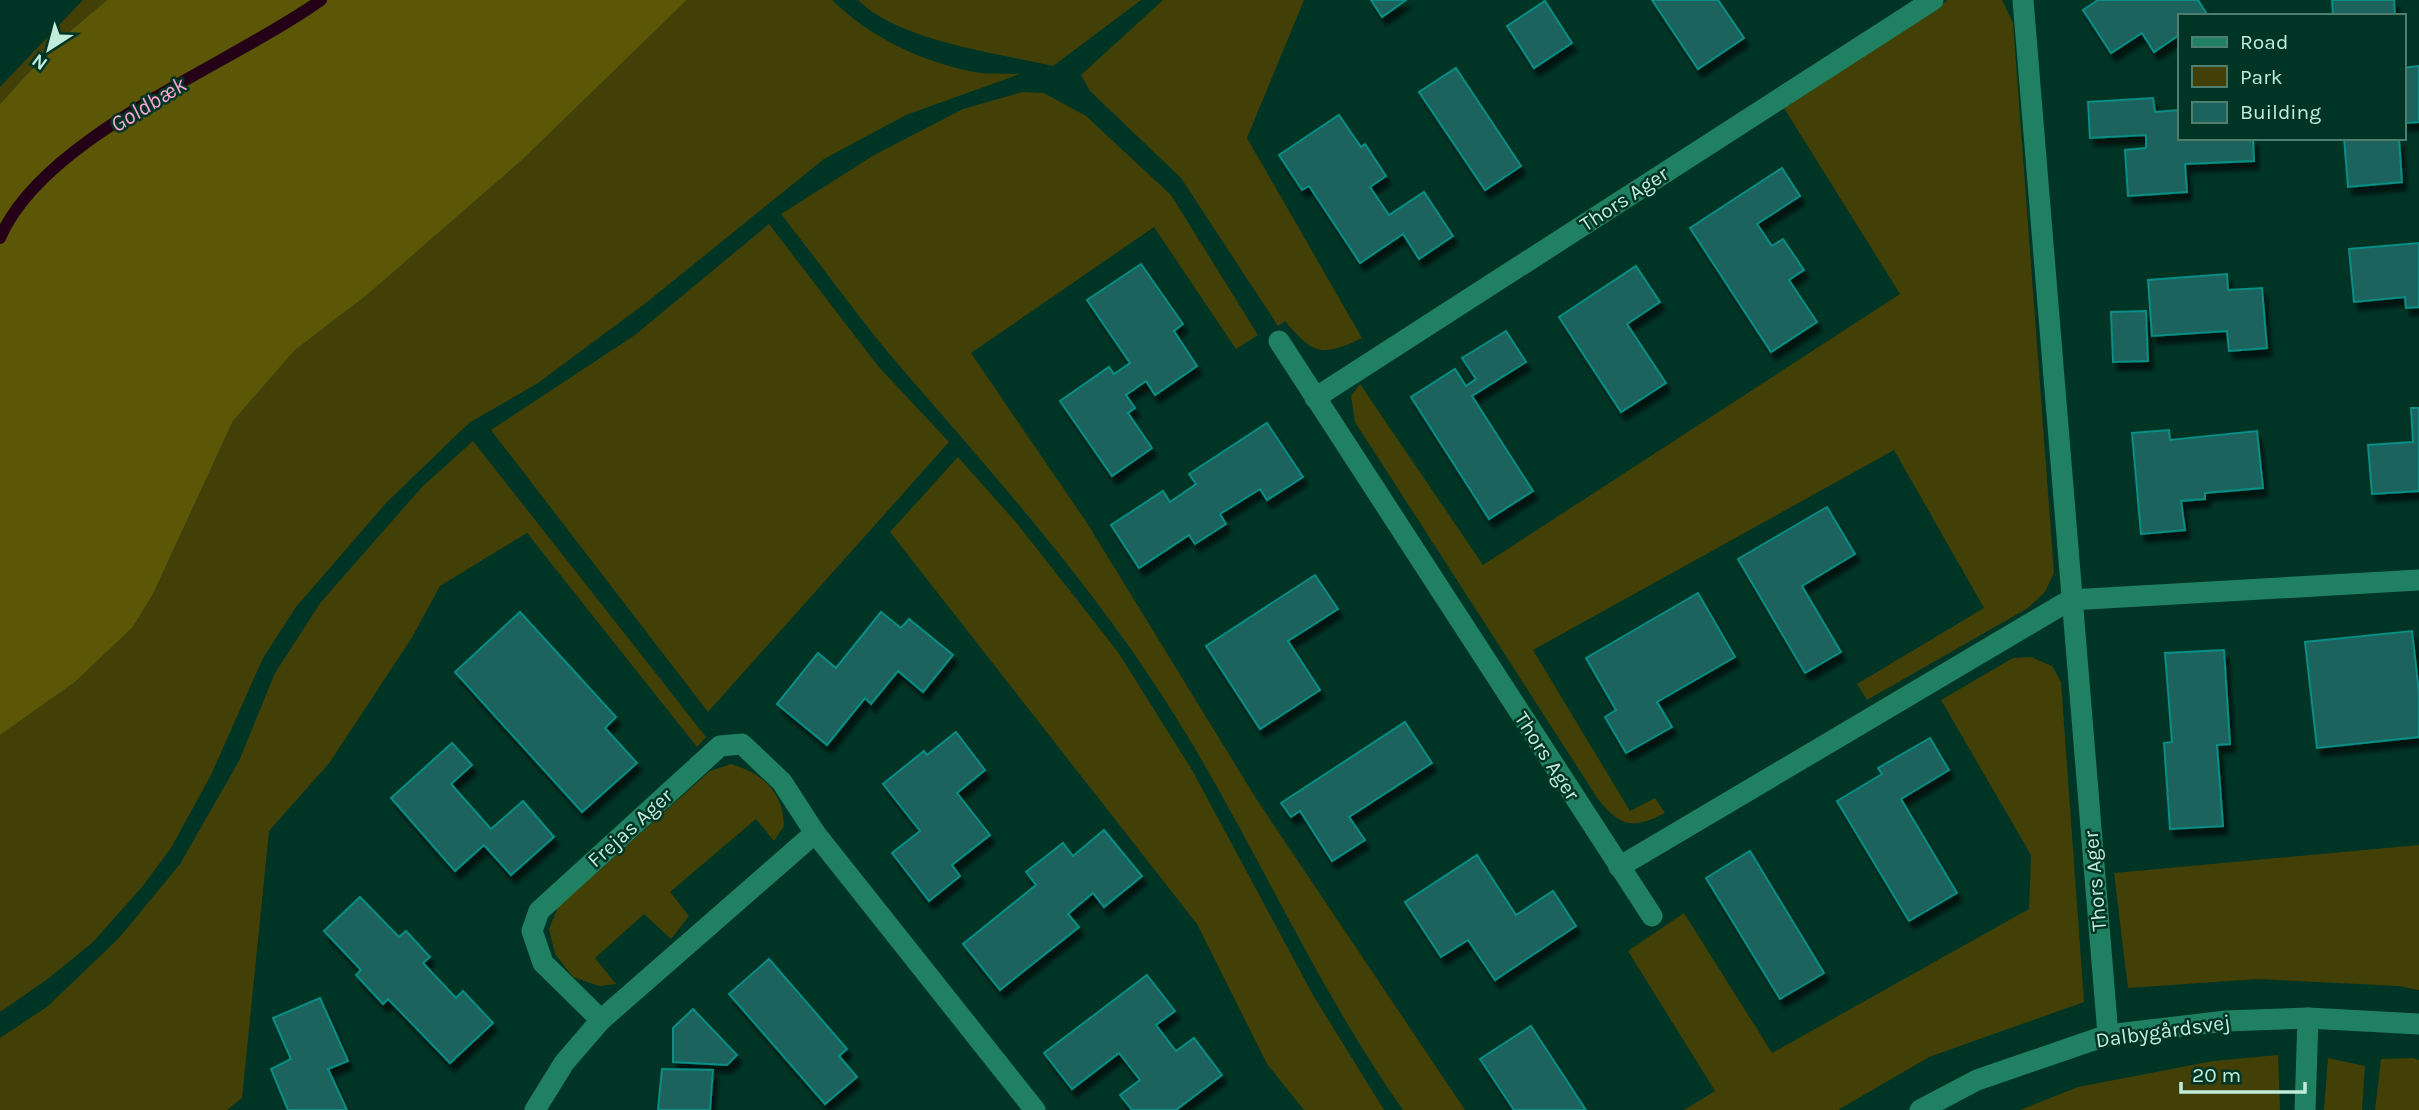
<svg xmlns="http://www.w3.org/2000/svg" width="2419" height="1110" viewBox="0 0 2419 1110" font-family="Karla,sans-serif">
<defs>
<filter id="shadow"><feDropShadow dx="4.5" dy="8" stdDeviation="2" flood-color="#0009"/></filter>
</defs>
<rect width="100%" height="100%" fill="#003526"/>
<g fill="#424007">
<polygon points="83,0 107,0 54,45 0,104 0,87"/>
<path d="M687 0H832C869 36 914 58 965 70 982 75 1002 73 1020 74L906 115 824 159 647 302 538 383 469 423 387 502 296 607 263 658 211 775 171 848 142 887 93 942 49 978 0 1012V735L75 682 133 627 153 594 233 421 295 350 367 295 522 160Z"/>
<path d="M858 0H1141L1053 66C996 53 899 41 858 0Z"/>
<path d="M1163 0H1304L1247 138 1362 338C1322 357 1313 355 1285 321L1278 326 1181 178 1090 91 1081 75Z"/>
<path d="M1948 0H2002L2013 23 2054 573 2045 592 2028 608 1867 700 1857 684 1984 608 1894 450 1533 650 1630 811 1655 798 1665 813C1633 829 1621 828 1598 799L1355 422 1351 396 1360 384 1483 565 1900 294 1784 108Z"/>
<path d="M1022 92 1044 93 1086 116 1171 195 1258 335 1236 349 1154 227 971 353 1087 523 1257 800 1465 1110H1403C1311 980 1250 831 1163 697 1087 579 994 475 903 370 860 320 822 266 781 214L876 154 963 109Z"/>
<polygon points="769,224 878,366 949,442 708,712 491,430 635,335"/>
<polygon points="473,441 706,737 697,747 527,533 440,586 411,639 330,762 269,831 242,1098 227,1110 0,1110 0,1038 48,1006 120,937 180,864 239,761 275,673 321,602 422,487"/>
<polygon points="958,457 1015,521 1118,652 1192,770 1313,995 1384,1110 1304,1110 1267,1064 1197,924 890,532"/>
<polygon points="2031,657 2052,666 2061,682 2084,1002 1929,1057 1838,1110 1684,1110 1715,1091 1628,951 1684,913 1772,1053 2029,909 2031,855 1941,700 2013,658"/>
<path d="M731 764C762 773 783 791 784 826L774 841 756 819 670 892 689 916 671 939 644 914 595 958 616 984 599 986 573 977 555 954 549 929 558 907 710 771Z"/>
<polygon points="2419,845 2419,990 2399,986 2258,979 2128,988 2114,873"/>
<polygon points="2278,1055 2280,1110 2020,1110 2078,1087 2213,1061"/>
<polygon points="2328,1058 2365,1066 2362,1110 2324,1110"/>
<polygon points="2413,1058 2419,1060 2419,1110 2375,1110 2381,1059"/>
</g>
<polygon fill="#5b5707" points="107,0 687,0 522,160 367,295 295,350 233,421 153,594 133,627 75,682 0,735 0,104 54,45"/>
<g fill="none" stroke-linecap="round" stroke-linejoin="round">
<path stroke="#240117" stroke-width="12" d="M0 238C43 136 232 64 321 0"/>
</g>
<g fill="#1b635d" stroke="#078e85" stroke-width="2" filter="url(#shadow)">
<polygon points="1371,0 1406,0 1382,17"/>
<polygon points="1652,0 1718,0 1744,38 1698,69"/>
<polygon points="2098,0 2198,0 2208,16 2179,16 2179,35 2154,52 2142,33 2111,53 2083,10"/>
<polygon points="2332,0 2394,0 2395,16 2333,16"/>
<polygon points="1545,1 1572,43 1534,68 1507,26"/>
<polygon points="2419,66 2419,122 2403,123 2403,68"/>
<polygon points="1456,68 1521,166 1485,190 1419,92"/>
<polygon points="2153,98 2155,112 2179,110 2179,138 2253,138 2254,161 2185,164 2187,192 2128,196 2125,150 2146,148 2146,135 2090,138 2088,102"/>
<polygon points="1339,115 1361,147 1365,144 1386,176 1370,187 1389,215 1424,192 1453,236 1419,259 1403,234 1360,263 1309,186 1302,190 1279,155"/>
<polygon points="2344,138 2399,138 2402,182 2348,187"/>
<polygon points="1782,168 1800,196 1757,224 1772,246 1783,239 1804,270 1789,280 1817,322 1771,352 1690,228"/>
<polygon points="2419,243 2419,307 2406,308 2405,297 2354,302 2349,249"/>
<polygon points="1141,264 1183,324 1174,331 1197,366 1155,395 1146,381 1126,395 1135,408 1128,413 1152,448 1112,476 1060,401 1109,367 1114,374 1130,363 1087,300"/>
<polygon points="1636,266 1660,302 1627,324 1666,383 1621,412 1559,317"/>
<polygon points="2227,274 2228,290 2262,288 2267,348 2229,351 2227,331 2152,336 2148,280"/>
<polygon points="2146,311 2148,361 2113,362 2111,312"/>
<polygon points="1506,331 1526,362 1472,396 1533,491 1489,519 1411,397 1455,369 1466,386 1476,379 1462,358"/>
<polygon points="2411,408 2419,408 2419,491 2372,494 2368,445 2413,442"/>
<polygon points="1267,423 1303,477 1267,500 1260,489 1220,514 1226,524 1195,544 1189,535 1139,568 1111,525 1163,491 1170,502 1196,484 1189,474"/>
<polygon points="2169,430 2170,440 2257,431 2263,488 2205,493 2205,499 2181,501 2185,530 2141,534 2132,433"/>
<polygon points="1827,507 1855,554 1802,586 1841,652 1805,673 1738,559"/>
<polygon points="1315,575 1338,609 1288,641 1320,690 1260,729 1206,646"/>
<polygon points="1698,593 1735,657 1657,702 1672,727 1626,753 1605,717 1616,710 1586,658"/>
<polygon points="520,612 616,717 605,728 637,763 582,812 455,672"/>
<polygon points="881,612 901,628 909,619 953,655 923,692 898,671 871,704 865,698 827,745 777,704 818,653 836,668"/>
<polygon points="2412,631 2419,693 2419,737 2317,748 2305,642"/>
<polygon points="2224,650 2230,744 2217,745 2223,826 2170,829 2164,743 2172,742 2165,653"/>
<polygon points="1405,722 1432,763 1349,817 1365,840 1332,861 1300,811 1291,817 1281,803"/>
<polygon points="956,732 985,770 957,793 990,835 952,865 960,876 929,901 892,853 920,831 883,784 924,751 927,755"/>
<polygon points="1930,738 1949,770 1901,799 1957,893 1909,921 1837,801 1882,774 1878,768"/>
<polygon points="452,743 472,765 451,784 491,829 523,801 554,837 511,875 484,845 455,871 391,798"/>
<polygon points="1104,830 1142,876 1104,907 1093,893 1068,914 1079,927 1000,990 963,944 1036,885 1026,872 1063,843 1073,856"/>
<polygon points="1750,851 1824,973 1780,999 1706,878"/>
<polygon points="1477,855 1516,915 1553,891 1576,926 1495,980 1468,940 1441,957 1405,902"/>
<polygon points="360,897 399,937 406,931 430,957 423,963 456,998 463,991 493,1023 450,1063 388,999 383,1004 356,975 361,970 324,931"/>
<polygon points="769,959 847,1049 839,1056 857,1077 825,1104 729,994"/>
<polygon points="1147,975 1175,1011 1156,1025 1176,1051 1194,1038 1222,1075 1176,1110 1132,1110 1120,1095 1140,1080 1119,1053 1072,1089 1044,1053"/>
<polygon points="320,998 348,1061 328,1069 347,1110 288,1110 271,1069 291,1059 273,1018"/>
<polygon points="693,1009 737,1055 727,1065 673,1062 673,1028"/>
<polygon points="1531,1026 1586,1110 1514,1110 1480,1059"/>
<polygon points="662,1069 713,1070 710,1110 658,1110"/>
</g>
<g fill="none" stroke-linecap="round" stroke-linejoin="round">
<g stroke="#1f8062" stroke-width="21">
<polyline points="2023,0 2108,1035"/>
<polyline points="1279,341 1652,916"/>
<polyline points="1315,398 1933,0"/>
<polyline points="1619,867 2070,600 2419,580"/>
<polyline points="601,1020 543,963 532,931 539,911 720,746 742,744 782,782 815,833 1035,1110"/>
<polyline points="535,1110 564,1063 601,1020 815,833"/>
<polyline points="1920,1110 1977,1080 2108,1035 2226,1021 2308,1018 2419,1024"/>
<polyline points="2305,1110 2308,1018"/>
</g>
</g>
<g text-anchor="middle" stroke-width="5" stroke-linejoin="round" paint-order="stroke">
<g font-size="21" fill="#c2ecda" stroke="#003526">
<text transform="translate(1624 199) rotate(-33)" y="7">Thors Ager</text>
<text transform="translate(1547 756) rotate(57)" y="7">Thors Ager</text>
<text transform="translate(630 828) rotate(-42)" y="7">Frejas Ager</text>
<text transform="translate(2095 881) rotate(-95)" y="7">Thors Ager</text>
<text transform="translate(2163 1031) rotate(-8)" y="7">Dalbygårdsvej</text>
</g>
<g font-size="23" font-style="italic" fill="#fca5d4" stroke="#003526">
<text transform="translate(148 104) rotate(-32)" y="8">Goldbæk</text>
</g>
</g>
<rect x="2178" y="14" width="228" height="126" fill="#003526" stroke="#4e7e6e" stroke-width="2"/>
<rect x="2192" y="37" width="35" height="10" fill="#1f8062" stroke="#4e7e6e" stroke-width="2"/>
<text x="2240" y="49" font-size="21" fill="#c2ecda">Road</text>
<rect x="2192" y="66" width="35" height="21" fill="#424007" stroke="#4e7e6e" stroke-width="2"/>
<text x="2240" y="84" font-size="21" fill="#c2ecda">Park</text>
<rect x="2192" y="102" width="35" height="21" fill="#1b635d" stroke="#4e7e6e" stroke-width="2"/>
<text x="2240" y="119" font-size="21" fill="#c2ecda">Building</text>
<g transform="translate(49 49) rotate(216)" stroke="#003526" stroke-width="5" paint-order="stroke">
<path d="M0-5L12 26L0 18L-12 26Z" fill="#c2ecda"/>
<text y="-10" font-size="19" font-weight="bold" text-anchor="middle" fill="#c2ecda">N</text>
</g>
<path d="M2181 1082v10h124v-10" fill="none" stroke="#c2ecda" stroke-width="3.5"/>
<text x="2192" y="1082" font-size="21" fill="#c2ecda" stroke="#003526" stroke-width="5" paint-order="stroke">20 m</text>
</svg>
